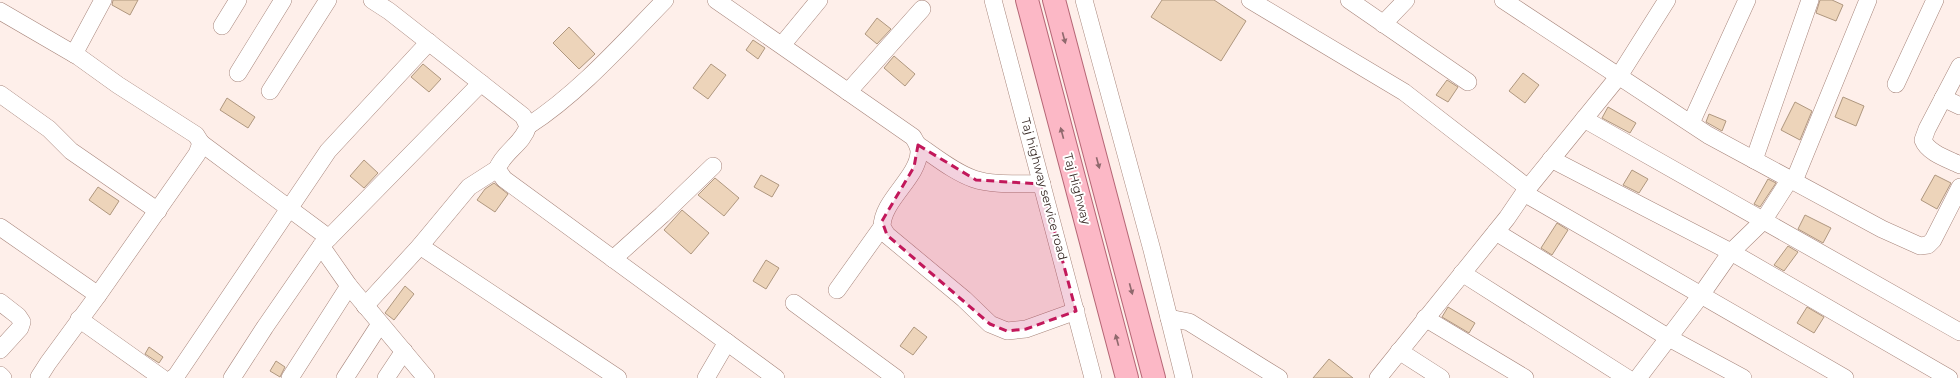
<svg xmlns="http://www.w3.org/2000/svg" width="1960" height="378" viewBox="0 0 1960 378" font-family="Montserrat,sans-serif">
<rect width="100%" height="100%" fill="#feefea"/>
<g fill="#edd4ba" stroke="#af977f">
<polygon points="113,0 138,0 130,15 112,5"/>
<polygon points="1162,0 1214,0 1246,21 1221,61 1151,17"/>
<polygon points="1820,0 1832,0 1843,5 1836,21 1816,13"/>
<polygon points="877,18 891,29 877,44 865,34"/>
<polygon points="569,27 595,54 579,69 553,43"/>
<polygon points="753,40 765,48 758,59 746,50"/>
<polygon points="894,56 915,74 905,86 884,68"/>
<polygon points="423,64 441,79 429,92 411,77"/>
<polygon points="711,64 726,75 708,99 693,88"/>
<polygon points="1523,73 1539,85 1525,103 1509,91"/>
<polygon points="1447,80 1458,87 1448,102 1436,95"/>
<polygon points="1843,97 1864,106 1856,126 1835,117"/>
<polygon points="227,98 255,117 248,128 220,110"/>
<polygon points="1795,102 1812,111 1800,140 1781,130"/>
<polygon points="1608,107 1636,123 1630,133 1602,118"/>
<polygon points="1709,114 1726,121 1722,131 1706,122"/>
<polygon points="364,160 378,173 364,188 350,176"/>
<polygon points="1632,170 1648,179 1639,193 1623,185"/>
<polygon points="761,175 779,185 772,197 754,187"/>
<polygon points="1935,175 1951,183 1937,209 1921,200"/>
<polygon points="715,178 739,198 724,216 698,195"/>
<polygon points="1768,179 1776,183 1760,207 1754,204"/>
<polygon points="494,183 508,194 495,212 477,200 485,189"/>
<polygon points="98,187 119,201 110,215 89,200"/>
<polygon points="682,210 709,233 691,254 664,230"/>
<polygon points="1805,215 1831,228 1823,243 1798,229"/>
<polygon points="1557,223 1568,230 1552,255 1541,248"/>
<polygon points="1788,246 1798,252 1784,271 1774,265"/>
<polygon points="766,260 779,268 766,289 753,281"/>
<polygon points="405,286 414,294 394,320 385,313"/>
<polygon points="1448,307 1475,323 1469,333 1442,317"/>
<polygon points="1807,307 1824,317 1814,333 1797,323"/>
<polygon points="914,327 927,337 913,355 900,346"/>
<polygon points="149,347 163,357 159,363 145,354"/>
<polygon points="1329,359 1353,378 1313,378"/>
<polygon points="276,361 285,367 280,377 270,371"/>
</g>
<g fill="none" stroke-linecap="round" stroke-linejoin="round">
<defs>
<g id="minor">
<path d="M372 0 389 11 523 116 528 126C523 144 504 151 497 169L504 179 776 378"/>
<path d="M716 0 913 137C916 142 919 146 919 152 918 178 882 200 882 227L887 235 964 299 990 324 1007 331 1026 329 1076 311"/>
<polyline points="993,0 1093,378"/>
<polyline points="1084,0 1152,250 1184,378"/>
<polyline points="1250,0 1404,92 1528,188"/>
<polyline points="1349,0 1468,82"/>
<polyline points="1503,0 1708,135 1882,229 1920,246 1928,245 1933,240 1960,187"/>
<polyline points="0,11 79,57 118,85 196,135 201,143 197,154 98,295 48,363 39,377"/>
<polyline points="1383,24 1406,0"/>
<polyline points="222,26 238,0"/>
<polyline points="782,45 819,0"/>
<polyline points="74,54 103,0"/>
<path d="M1960 66 1927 129 1923 140C1928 153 1948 159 1960 165"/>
<polyline points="238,73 283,0"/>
<polyline points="1896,84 1935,0"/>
<polyline points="270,91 328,0"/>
<polyline points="848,92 922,9"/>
<polyline points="0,94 49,129 71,151 158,211"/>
<polyline points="1943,98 1960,106"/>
<polyline points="1584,119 1960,332"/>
<polyline points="1691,123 1747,0"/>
<path d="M528 126C580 92 622 44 665 0"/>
<polyline points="201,143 329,238"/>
<path d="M918 145C936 157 954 172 974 179 995 186 1021 183 1042 184"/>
<polyline points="1551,159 1731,252 1949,378"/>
<polyline points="1754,160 1810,0"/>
<polyline points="1794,181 1868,0"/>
<polyline points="1524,193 1845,378"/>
<polyline points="0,227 98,295"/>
<polyline points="1496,232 1669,338 1743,378"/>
<polyline points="321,246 349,286 426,378"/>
<polyline points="420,246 618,378"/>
<polyline points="613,259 662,215 713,166"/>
<polyline points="1462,273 1627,378"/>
<polyline points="837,290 882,227"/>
<polyline points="0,302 18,316 22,322 20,328 0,350"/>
<polyline points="794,303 896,378"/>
<polyline points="365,306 420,246 469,187 497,169"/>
<polyline points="1169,318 1189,322 1279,378"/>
<polyline points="1425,318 1525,378"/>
<polyline points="79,319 162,378"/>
<polyline points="1399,351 1441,378"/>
<polyline points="0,375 3,378"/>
<polyline points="173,378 176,376 328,151 429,42"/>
<polyline points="232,378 265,327 321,246 481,83"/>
<polyline points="290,378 349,286"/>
<polyline points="345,378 380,324"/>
<polyline points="386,378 404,351"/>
<polyline points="706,378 727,342"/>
<polyline points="1378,378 1507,218 1524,193 1619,76 1667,0"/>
<polyline points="1638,378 1701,295 1731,252 1763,221 1790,179"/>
</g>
<g id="major">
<polyline points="1027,0 1127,378"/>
<polyline points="1054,0 1154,378"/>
</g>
</defs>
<use href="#minor" stroke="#a7857b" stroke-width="18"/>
<use href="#major" stroke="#b56675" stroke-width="24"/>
<use href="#minor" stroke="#fff" stroke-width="17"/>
<use href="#major" stroke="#fcb8c6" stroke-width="22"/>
</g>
<defs><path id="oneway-solid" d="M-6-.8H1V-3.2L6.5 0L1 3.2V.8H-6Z"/></defs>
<g fill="#8f696d">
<use href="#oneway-solid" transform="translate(1064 38) rotate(75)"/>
<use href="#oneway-solid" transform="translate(1062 133) rotate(-105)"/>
<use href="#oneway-solid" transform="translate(1098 163) rotate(75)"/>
<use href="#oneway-solid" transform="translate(1131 289) rotate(75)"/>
<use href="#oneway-solid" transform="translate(1117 340) rotate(-105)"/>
</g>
<path fill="#c2185b" fill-opacity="0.2" stroke="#c2185b" stroke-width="3" stroke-dasharray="8 5" stroke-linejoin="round" d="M918 145 976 180 1042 184 1076 311 1026 329 1007 331 990 324 887 235 882 221 914 167Z"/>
<g text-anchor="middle" stroke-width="4" stroke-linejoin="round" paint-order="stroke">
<g font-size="12" fill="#362824" stroke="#fff">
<text transform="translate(1044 189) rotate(75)" y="4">Taj highway service road</text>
<text transform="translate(1077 189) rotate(75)" y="4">Taj Highway</text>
</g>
</g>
</svg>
